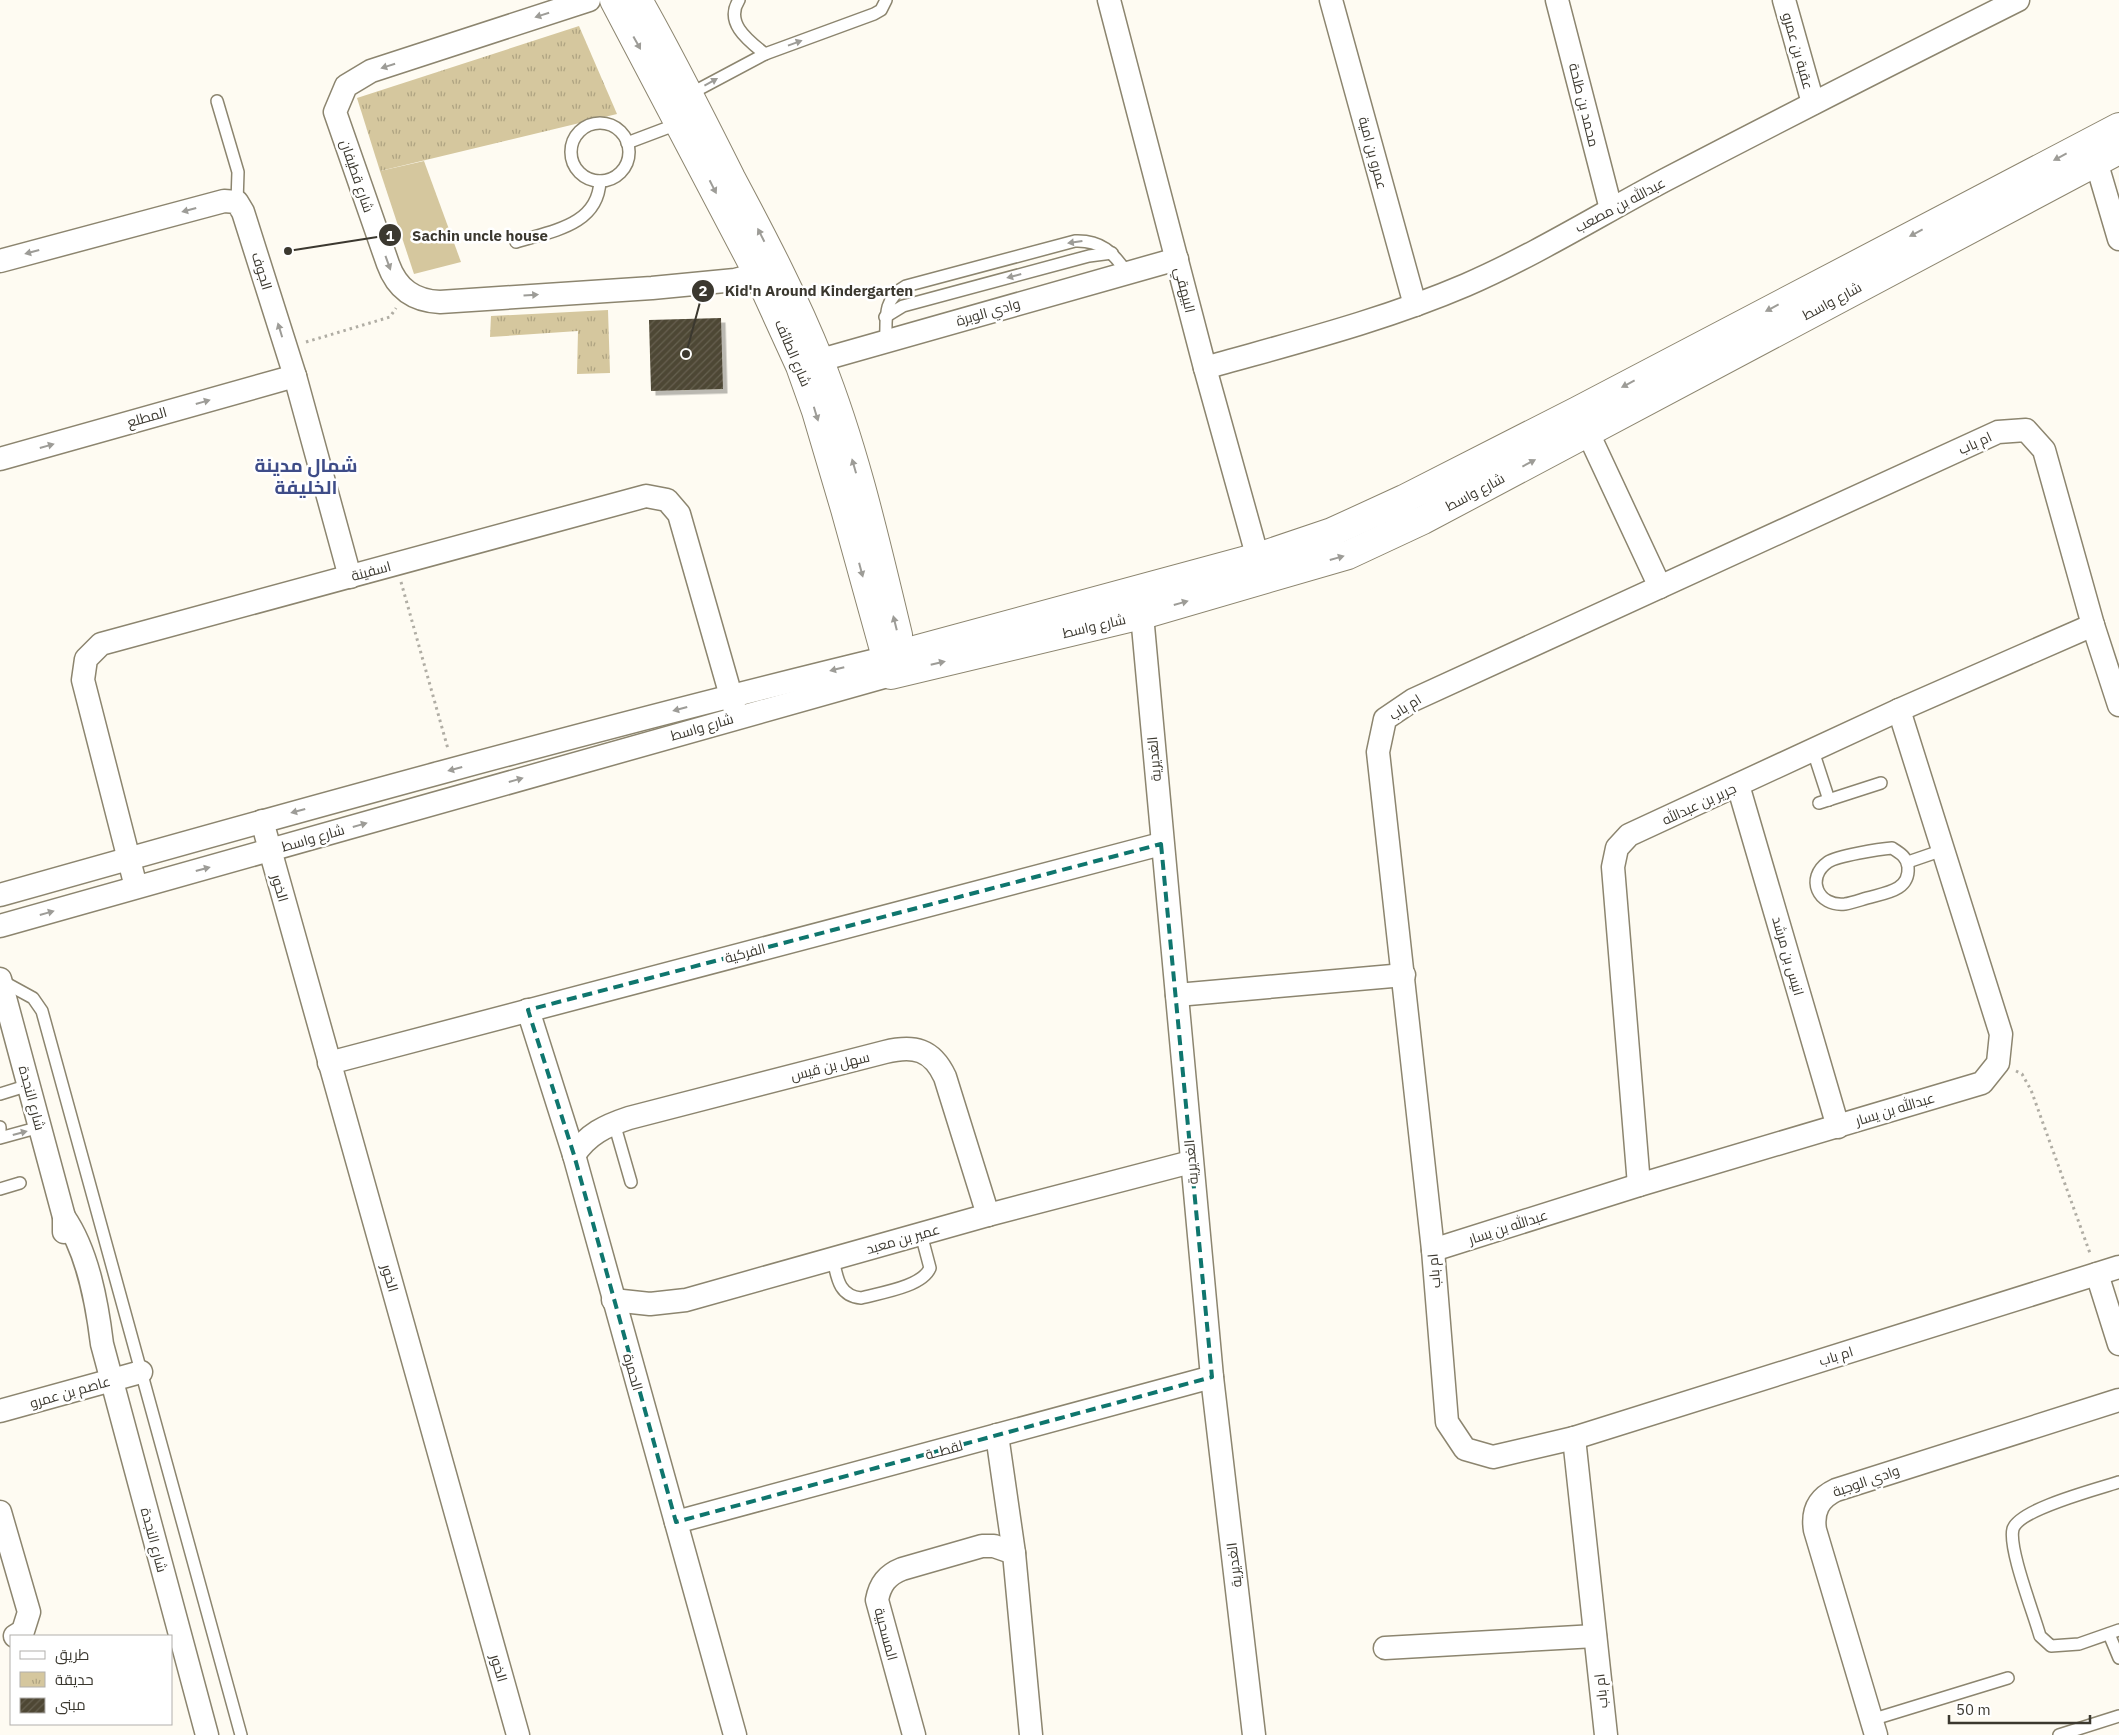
<svg xmlns="http://www.w3.org/2000/svg" width="2119" height="1735" viewBox="0 0 2119 1735" font-family="'IBM Plex Sans',Cairo,sans-serif">
<defs>
<pattern id="park-tufts" width="24" height="20" patternUnits="userSpaceOnUse" patternTransform="scale(1.25)"><rect width="24" height="20" fill="#d5c79e"/><path d="M3 7l-1-3M5 7V3M7 7l1-3M15 17l-1-3M17 17v-4M19 17l1-3" fill="none" stroke="#aea381"/></pattern>
<pattern id="building-hatch" width="6" height="6" patternUnits="userSpaceOnUse" patternTransform="scale(1.25)"><rect width="6" height="6" fill="#4e4734"/><path d="M-1 1l2-2M0 6l6-6M5 7l2-2" fill="none" stroke="#666050"/></pattern>
<filter id="shadow"><feDropShadow dx="4.5" dy="4.5" stdDeviation="0" flood-color="#0004"/></filter>
</defs>
<rect width="100%" height="100%" fill="#fefbf2"/>
<polygon fill="#d5c79e" points="424,161 461,262 414,274 380,171"/>
<g fill="url(#park-tufts)">
<polygon points="579,26 617,114 380,171 357,98"/>
<polygon points="608,310 610,373 577,374 578,331 490,337 491,316"/>
</g>
<polygon fill="url(#building-hatch)" filter="url(#shadow)" points="721,318 723,389 651,391 649,320"/>
<g fill="none" stroke-linecap="round" stroke-linejoin="round">
<defs>
<g id="service">
<path d="M739 0C724 23 749 41 765 54"/>
<polyline points="688,95 765,54 874,14 881,10 886,0"/>
<polyline points="217,101 238,172 237,202"/>
<circle cx="600" cy="152" r="29"/>
<polyline points="627,143 680,123"/>
<path d="M516 242C551 231 598 226 600 181"/>
<polyline points="885,317 903,306 1089,256 1112,253"/>
<path d="M886 341C886 318 883 298 906 286L1075 241C1101 240 1113 252 1127 273"/>
<polyline points="1813,751 1829,800"/>
<polyline points="1819,803 1881,783"/>
<path d="M1892 848C1900 853 1907 857 1908 867 1910 891 1885 893 1867 898 1860 900 1852 903 1845 904 1818 907 1805 878 1828 862 1837 856 1879 849 1892 848Z"/>
<polyline points="1908,862 1943,850"/>
<polyline points="2,981 33,998 42,1011 241,1735"/>
<polyline points="0,1094 29,1085"/>
<polyline points="614,1123 631,1182"/>
<polyline points="0,1127 0,1137"/>
<polyline points="0,1138 40,1127"/>
<polyline points="0,1189 20,1183"/>
<path d="M833 1259C837 1276 838 1296 861 1298 879 1293 922 1287 930 1268L921 1234"/>
<path d="M2119 1482C2098 1489 2019 1509 2013 1529 2008 1548 2034 1614 2040 1636L2051 1646 2079 1644 2119 1630"/>
<polyline points="2109,1634 2119,1658"/>
<polyline points="1871,1720 2008,1678"/>
<polyline points="2059,1735 2119,1716"/>
</g>
<g id="minor">
<path d="M589 0 371 71 346 86 335 112 388 264C397 289 414 301 440 302L652 288 735 280 758 274 771 265"/>
<polyline points="1109,0 1205,368 1262,573"/>
<polyline points="1331,0 1415,305"/>
<polyline points="1557,0 1611,209"/>
<polyline points="1784,0 1813,103"/>
<polyline points="2090,148 2096,161 2119,239"/>
<polyline points="0,261 224,201 237,202 243,212 295,376 350,577"/>
<polyline points="803,365 1177,259"/>
<path d="M1205 368C1293 343 1382 321 1466 285 1535 255 1599 215 1665 180 1782 119 1900 59 2018 0"/>
<polyline points="1581,418 1660,587"/>
<polyline points="0,459 295,376"/>
<polyline points="1137,600 1142,615 1212,1377 1254,1735"/>
<polyline points="2119,705 2093,625 2044,450 2026,430 1998,432 1413,700 1385,719 1378,752 1433,1250 1447,1422 1465,1449 1493,1457 1574,1438 2119,1267"/>
<polyline points="1738,785 1838,1127"/>
<polyline points="262,821 518,1735"/>
<polyline points="136,887 83,680 86,659 101,644 646,496 667,500 679,514 737,717"/>
<path d="M0 895C294 812 588 730 885 658"/>
<polyline points="0,926 891,675"/>
<polyline points="0,979 64,1217 64,1232"/>
<polyline points="1177,995 1404,975"/>
<polyline points="528,1010 574,1155 735,1735"/>
<polyline points="329,1063 1161,844"/>
<path d="M574 1155C588 1134 605 1126 629 1118L885 1052C914 1045 932 1049 945 1077L988 1215"/>
<polyline points="1639,1185 1613,867 1617,848 1629,835 1899,710 2093,625"/>
<path d="M64 1217C88 1252 97 1303 102 1344L207 1735"/>
<polyline points="1433,1250 1639,1185 1982,1083 1998,1063 2001,1034 1899,710"/>
<polyline points="2097,1274 2119,1344"/>
<polyline points="613,1300 650,1304 686,1300 988,1215 1191,1162"/>
<polyline points="0,1411 141,1372"/>
<polyline points="997,1435 1014,1553 1031,1735"/>
<polyline points="1574,1438 1606,1735"/>
<polyline points="0,1512 29,1612 23,1631 15,1636"/>
<polyline points="676,1522 1212,1377"/>
<polyline points="1385,1648 1595,1636"/>
<path d="M914 1735 877 1600C880 1584 887 1575 902 1569L982 1546H994L1014 1553"/>
<path d="M1876 1735 1815 1530C1812 1511 1819 1498 1836 1490L2119 1400"/>
</g>
<g id="tertiary">
<polyline points="614,0 758,274 800,366 816,411 845,509 891,675 1142,615 1348,555 1423,520 2119,150"/>
<path d="M638 0C671 58 701 118 731 178 763 238 795 299 820 362 855 450 876 544 898 635"/>
<polyline points="885,658 1258,557 1332,532 1404,499 1577,411 2119,127"/>
</g>
</defs>
<use href="#service" stroke="#8c856f" stroke-width="14"/>
<use href="#minor" stroke="#8c856f" stroke-width="25"/>
<use href="#tertiary" stroke="#8c856f" stroke-width="30"/>
<g stroke="#b0ada4" stroke-width="3" stroke-dasharray="2.5 4" stroke-linecap="butt">
<polyline points="306,342 390,317 396,308"/>
<polyline points="401,582 448,749"/>
<polyline points="2016,1071 2022,1074 2031,1090 2091,1256"/>
</g>
<use href="#service" stroke="#fff" stroke-width="11"/>
<use href="#minor" stroke="#fff" stroke-width="22"/>
<use href="#tertiary" stroke="#fff" stroke-width="28"/>
</g>
<defs><path id="oneway-solid" d="M-6-.8H1V-3.2L6.5 0L1 3.2V.8H-6Z" transform="scale(1.25)"/></defs>
<g fill="#9d9c97">
<use href="#oneway-solid" transform="translate(542 15) rotate(162)"/>
<use href="#oneway-solid" transform="translate(637 43) rotate(61)"/>
<use href="#oneway-solid" transform="translate(795 43) rotate(-20)"/>
<use href="#oneway-solid" transform="translate(388 66) rotate(162)"/>
<use href="#oneway-solid" transform="translate(711 82) rotate(-29)"/>
<use href="#oneway-solid" transform="translate(2060 157) rotate(152)"/>
<use href="#oneway-solid" transform="translate(713 187) rotate(63)"/>
<use href="#oneway-solid" transform="translate(189 210) rotate(165)"/>
<use href="#oneway-solid" transform="translate(1916 233) rotate(152)"/>
<use href="#oneway-solid" transform="translate(761 235) rotate(-117)"/>
<use href="#oneway-solid" transform="translate(1075 242) rotate(172)"/>
<use href="#oneway-solid" transform="translate(32 252) rotate(165)"/>
<use href="#oneway-solid" transform="translate(388 263) rotate(70)"/>
<use href="#oneway-solid" transform="translate(1014 276) rotate(165)"/>
<use href="#oneway-solid" transform="translate(531 295) rotate(-4)"/>
<use href="#oneway-solid" transform="translate(1772 308) rotate(152)"/>
<use href="#oneway-solid" transform="translate(280 330) rotate(-107)"/>
<use href="#oneway-solid" transform="translate(1628 384) rotate(152)"/>
<use href="#oneway-solid" transform="translate(203 402) rotate(-16)"/>
<use href="#oneway-solid" transform="translate(816 414) rotate(73)"/>
<use href="#oneway-solid" transform="translate(47 446) rotate(-16)"/>
<use href="#oneway-solid" transform="translate(1529 463) rotate(-28)"/>
<use href="#oneway-solid" transform="translate(854 466) rotate(-106)"/>
<use href="#oneway-solid" transform="translate(1337 558) rotate(-16)"/>
<use href="#oneway-solid" transform="translate(861 570) rotate(75)"/>
<use href="#oneway-solid" transform="translate(1181 603) rotate(-16)"/>
<use href="#oneway-solid" transform="translate(895 623) rotate(-104)"/>
<use href="#oneway-solid" transform="translate(938 663) rotate(-13)"/>
<use href="#oneway-solid" transform="translate(837 669) rotate(166)"/>
<use href="#oneway-solid" transform="translate(680 709) rotate(165)"/>
<use href="#oneway-solid" transform="translate(455 769) rotate(165)"/>
<use href="#oneway-solid" transform="translate(516 780) rotate(-16)"/>
<use href="#oneway-solid" transform="translate(298 811) rotate(165)"/>
<use href="#oneway-solid" transform="translate(360 825) rotate(-16)"/>
<use href="#oneway-solid" transform="translate(203 869) rotate(-15)"/>
<use href="#oneway-solid" transform="translate(47 913) rotate(-16)"/>
<use href="#oneway-solid" transform="translate(20 1133) rotate(-15)"/>
</g>
<path fill="none" stroke="#0f766e" stroke-width="4" stroke-dasharray="10 6" stroke-linejoin="round" d="M1161 844 1212 1377 676 1522 574 1155 528 1010Z"/>
<g text-anchor="middle" stroke-width="5" stroke-linejoin="round" paint-order="stroke">
<g font-size="14" fill="#3b382f" stroke="#fff">
<text transform="translate(1798 51) rotate(74)" y="5">عقبة بن عمرو</text>
<text transform="translate(1584 105) rotate(76)" y="5">محمد بن طلحة</text>
<text transform="translate(1373 153) rotate(75)" y="5">عمرو بن امية</text>
<text transform="translate(357 176) rotate(71)" y="5">شارع قطيفان</text>
<text transform="translate(1620 205) rotate(-28)" y="5">عبدالله بن مصعب</text>
<text transform="translate(262 271) rotate(73)" y="5">الجوف</text>
<text transform="translate(1185 290) rotate(76)" y="5">البيهقي</text>
<text transform="translate(1832 301) rotate(-28)" y="5">شارع واسط</text>
<text transform="translate(988 312) rotate(-16)" y="5">وادي الوبرة</text>
<text transform="translate(793 353) rotate(67)" y="5">شارع الطائف</text>
<text transform="translate(147 417) rotate(-16)" y="5">المطلع</text>
<text transform="translate(1975 443) rotate(-25)" y="5">ام باب</text>
<text transform="translate(1475 492) rotate(-28)" y="5">شارع واسط</text>
<text transform="translate(371 571) rotate(-15)" y="5">اسفينة</text>
<text transform="translate(1094 626) rotate(-13)" y="5">شارع واسط</text>
<text transform="translate(1405 707) rotate(-32)" y="5">ام باب</text>
<text transform="translate(702 727) rotate(-16)" y="5">شارع واسط</text>
<text transform="translate(1154 759) rotate(-95)" y="5">الغديرية</text>
<text transform="translate(1699 804) rotate(-25)" y="5">جرير بن عبدالله</text>
<text transform="translate(313 838) rotate(-16)" y="5">شارع واسط</text>
<text transform="translate(280 888) rotate(74)" y="5">الخور</text>
<text transform="translate(745 953) rotate(-15)" y="5">الفركية</text>
<text transform="translate(1788 956) rotate(74)" y="5">انيس بن مرشد</text>
<text transform="translate(830 1066) rotate(-14)" y="5">سهل بن قيس</text>
<text transform="translate(32 1098) rotate(75)" y="5">شارع النجدة</text>
<text transform="translate(1895 1109) rotate(-17)" y="5">عبدالله بن يسار</text>
<text transform="translate(1191 1162) rotate(-95)" y="5">الغديرية</text>
<text transform="translate(1508 1227) rotate(-18)" y="5">عبدالله بن يسار</text>
<text transform="translate(903 1239) rotate(-16)" y="5">عمير بن معبد</text>
<text transform="translate(1434 1271) rotate(-95)" y="5">ام باب</text>
<text transform="translate(390 1278) rotate(74)" y="5">الخور</text>
<text transform="translate(1836 1356) rotate(-17)" y="5">ام باب</text>
<text transform="translate(633 1372) rotate(74)" y="5">الحمرة</text>
<text transform="translate(70 1392) rotate(-16)" y="5">عاصم بن عمرو</text>
<text transform="translate(944 1450) rotate(-15)" y="5">لقطــة</text>
<text transform="translate(1866 1481) rotate(-19)" y="5">وادي الوجبة</text>
<text transform="translate(154 1540) rotate(75)" y="5">شارع النجدة</text>
<text transform="translate(1234 1565) rotate(-97)" y="5">الغديرية</text>
<text transform="translate(886 1634) rotate(75)" y="5">المسحبية</text>
<text transform="translate(499 1668) rotate(74)" y="5">الخور</text>
<text transform="translate(1601 1691) rotate(-96)" y="5">ام باب</text>
</g>
<g font-size="19" font-weight="bold" fill="#3e4c88" stroke="#fff">
<text x="306" y="472">شمال مدينة<tspan x="306" dy="22">الخليفة</tspan></text>
</g>
</g>
<path fill="none" stroke="#3b382f" stroke-width="2" d="M288 251L390 235M686 354L703 291"/>
<g fill="#3b382f" stroke="#fff" stroke-width="2">
<circle cx="288" cy="251" r="5"/>
<circle cx="686" cy="354" r="5"/>
<circle cx="390" cy="235" r="12"/>
<circle cx="703" cy="291" r="12"/>
</g>
<g font-size="15" text-anchor="middle" font-weight="bold" fill="#fff">
<text x="390" y="241">1</text>
<text x="703" y="296">2</text>
</g>
<g font-size="15" text-anchor="middle" font-weight="bold" fill="#3b382f" stroke="#fff" stroke-width="5" stroke-linejoin="round" paint-order="stroke">
<text x="480" y="241">Sachin uncle house</text>
<text x="819" y="296">Kid'n Around Kindergarten</text>
</g>
<rect x="10" y="1635" width="162" height="90" fill="#ffffff" stroke="#b1afac"/>
<rect x="20" y="1651" width="25" height="8" fill="#ffffff" stroke="#b1afac"/>
<text x="55" y="1660" font-size="15" fill="#3b382f">طريق</text>
<rect x="20" y="1672" width="25" height="15" fill="url(#park-tufts)" stroke="#b1afac"/>
<text x="55" y="1685" font-size="15" fill="#3b382f">حديقة</text>
<rect x="20" y="1698" width="25" height="15" fill="url(#building-hatch)" stroke="#b1afac"/>
<text x="55" y="1710" font-size="15" fill="#3b382f">مبنى</text>
<path d="M1949 1715v8h141v-8" fill="none" stroke="#3b382f" stroke-width="2.5"/>
<text x="1956" y="1715" font-size="15" fill="#3b382f" stroke="#ffffff" stroke-width="4" paint-order="stroke">50 m</text>
</svg>
